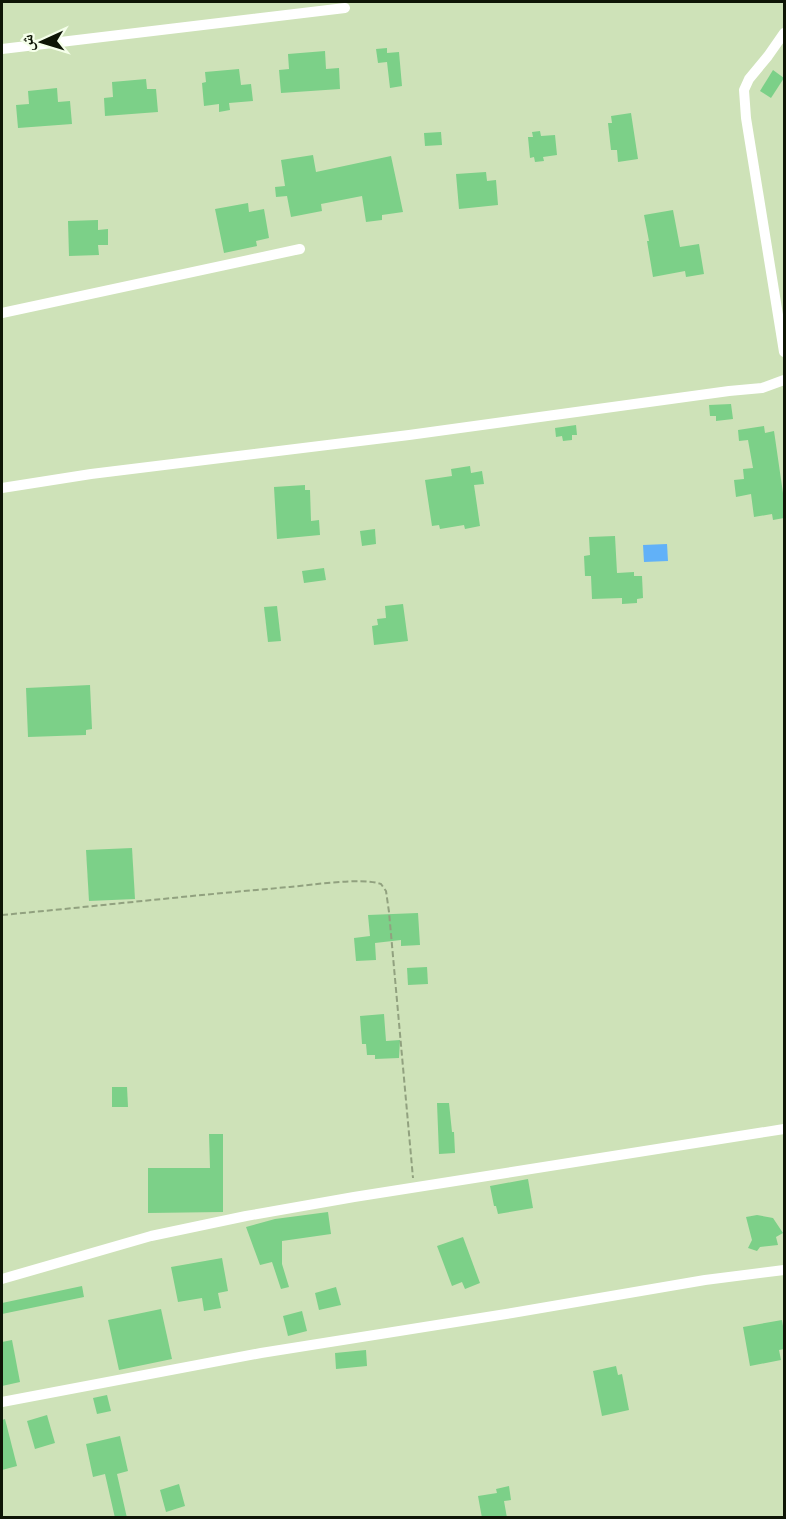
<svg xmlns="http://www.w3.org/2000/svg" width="786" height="1519" viewBox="0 0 786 1519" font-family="Merriweather,'Noto Naskh Arabic',serif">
<rect width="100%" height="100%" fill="#cee2b8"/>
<polygon fill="#61b1f8" points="667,544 668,561 644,562 643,545"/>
<g fill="#7cd088">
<polygon points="387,48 387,53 399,52 402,86 390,88 387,62 378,63 376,49"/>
<polygon points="325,51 326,69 339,68 340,89 281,93 279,70 289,69 288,54"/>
<polygon points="239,69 241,85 251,84 253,101 229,103 230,110 219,112 219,104 204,106 202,83 206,82 205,72"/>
<polygon points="773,70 784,78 771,98 760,91"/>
<polygon points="146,79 147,89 156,89 158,112 105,116 104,98 113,97 112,82"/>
<polygon points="57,88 58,102 70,101 72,124 18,128 16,105 29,104 28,91"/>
<polygon points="631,113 638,159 618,162 617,150 611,150 608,123 612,123 611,116"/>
<polygon points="540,131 541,136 555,135 557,155 543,157 544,161 535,162 534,157 530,158 528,137 533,137 532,132"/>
<polygon points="441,132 442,145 425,146 424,133"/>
<polygon points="313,155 316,172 391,156 403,212 382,215 382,220 366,222 362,196 321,204 322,211 291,217 287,196 276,197 275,187 285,186 281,160"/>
<polygon points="486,172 487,181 496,180 498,205 459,209 456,174"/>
<polygon points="248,203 249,212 264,209 269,238 256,241 257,246 224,253 215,209"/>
<polygon points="673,210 680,247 699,244 704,274 686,277 685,271 653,277 647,241 649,241 644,215"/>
<polygon points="98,220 98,230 108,229 108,245 98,245 99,255 69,256 68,221"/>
<polygon points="731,404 733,419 716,421 716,416 710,416 709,405"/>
<polygon points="576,425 577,435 572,435 572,440 563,441 562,436 556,437 555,428"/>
<polygon points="764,426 765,433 774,431 784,500 784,518 773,520 772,514 754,517 751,494 736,497 734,480 744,479 743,469 753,468 748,440 739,441 738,430"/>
<polygon points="470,466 471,473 482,471 484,484 474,485 480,526 465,529 464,525 440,529 439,525 432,526 425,480 452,476 451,469"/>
<polygon points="305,485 305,490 310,490 311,521 319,520 320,535 277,539 274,487"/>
<polygon points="375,529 376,544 362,546 360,531"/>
<polygon points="615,536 617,573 634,572 634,576 642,576 643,598 637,599 637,603 622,604 622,598 592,599 591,576 585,576 584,556 590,555 589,537"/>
<polygon points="324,568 326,580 304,583 302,571"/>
<polygon points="403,604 408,641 374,645 372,626 378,625 377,619 386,618 385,606"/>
<polygon points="277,606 281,641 268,642 264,607"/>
<polygon points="90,685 92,729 86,730 86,735 28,737 26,688"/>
<polygon points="132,848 135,899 89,901 86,850"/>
<polygon points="418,913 420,945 401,946 401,940 375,943 376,960 356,961 354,938 370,936 368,915"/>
<polygon points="427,967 428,984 408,985 407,968"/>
<polygon points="384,1014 386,1041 400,1040 399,1058 375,1059 375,1055 367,1055 366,1044 362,1044 360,1016"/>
<polygon points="112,1087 127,1087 128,1107 112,1107"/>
<polygon points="437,1103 449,1103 452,1132 454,1132 455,1153 439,1154"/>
<polygon points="209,1134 223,1134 223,1212 148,1213 148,1168 210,1168"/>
<polygon points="528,1179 533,1208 498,1214 496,1206 494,1206 490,1186"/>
<polygon points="328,1212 331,1234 282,1241 282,1264 289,1287 281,1289 272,1262 260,1265 246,1227 275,1219"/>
<polygon points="757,1215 773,1218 783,1233 776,1237 778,1245 760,1247 757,1251 748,1248 752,1240 746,1217"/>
<polygon points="463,1237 480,1283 465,1289 462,1282 452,1286 437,1246"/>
<polygon points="222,1258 228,1291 218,1293 221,1308 204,1311 202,1298 178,1302 171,1267"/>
<polygon points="82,1286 84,1297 2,1314 2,1303"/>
<polygon points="336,1287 341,1305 319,1310 315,1293"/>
<polygon points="161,1309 172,1359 119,1370 108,1320"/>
<polygon points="302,1311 307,1331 288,1336 283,1316"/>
<polygon points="782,1320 784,1332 784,1349 779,1350 781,1360 750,1366 743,1327"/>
<polygon points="12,1340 20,1382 2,1386 2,1342"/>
<polygon points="366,1350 367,1366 336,1369 335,1353"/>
<polygon points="616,1366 618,1375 622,1374 629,1410 602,1416 593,1371"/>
<polygon points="107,1395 111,1411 97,1414 93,1398"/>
<polygon points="47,1415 55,1443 35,1449 27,1421"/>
<polygon points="5,1419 17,1466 2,1470 2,1420"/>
<polygon points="120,1436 128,1471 117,1474 127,1518 115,1518 105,1474 93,1477 86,1444"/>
<polygon points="179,1484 185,1506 166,1512 160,1490"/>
<polygon points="509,1486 511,1500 504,1501 507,1518 482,1518 478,1496 497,1493 496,1489"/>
</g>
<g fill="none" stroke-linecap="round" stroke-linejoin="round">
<path stroke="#91a17f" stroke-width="2" stroke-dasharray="6 3" stroke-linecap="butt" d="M2 915C98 906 194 895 290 887 313 885 361 877 381 884L386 891 389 912 413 1178"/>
<g stroke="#fff" stroke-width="10">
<polyline points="784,33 768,56 749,79 744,90 746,118 784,352"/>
<polyline points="2,49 345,8"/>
<polyline points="2,313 300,249"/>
<polyline points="2,488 91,474 409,435 729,391 762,388 784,380"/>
<polyline points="2,1279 151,1236 246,1216 354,1197 784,1129"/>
<polyline points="2,1402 261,1353 512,1313 705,1280 784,1270"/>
</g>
</g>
<rect width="786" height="1519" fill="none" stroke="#0e1506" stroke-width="6"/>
<g transform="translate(42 42) rotate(266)" stroke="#f5ffea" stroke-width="4.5" paint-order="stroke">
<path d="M0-4.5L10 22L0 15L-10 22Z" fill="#0e1506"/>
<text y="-9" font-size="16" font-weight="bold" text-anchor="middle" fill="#0e1506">ش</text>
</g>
</svg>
